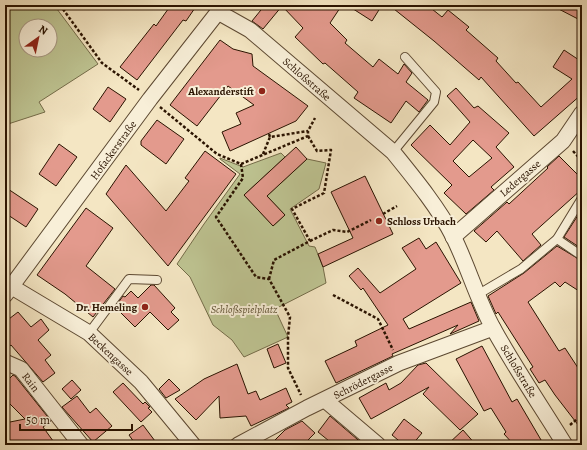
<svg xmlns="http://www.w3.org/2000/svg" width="587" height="450" viewBox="0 0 587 450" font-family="Alegreya,serif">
<rect width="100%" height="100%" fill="#f4e6c3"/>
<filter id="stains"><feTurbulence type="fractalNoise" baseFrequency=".005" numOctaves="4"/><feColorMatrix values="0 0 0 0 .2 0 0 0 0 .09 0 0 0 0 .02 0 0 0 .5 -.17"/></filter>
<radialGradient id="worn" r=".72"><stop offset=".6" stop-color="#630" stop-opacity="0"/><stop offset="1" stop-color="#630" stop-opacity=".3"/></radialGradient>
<g fill="#bec492" stroke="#746c49" fill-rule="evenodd">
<path d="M5 5H54L98 64 39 102 45 112 5 125ZM26 26H50V50H26Z"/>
<polygon points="281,153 285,157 244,195 273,226 285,215 267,196 307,159 326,163 319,189 290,209 309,246 315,247 323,267 326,283 275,309 288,337 244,357 232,340 213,325 190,277 177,264 204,224 240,174 220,159 220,158 243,167"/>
</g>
<g fill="#e39a8d" stroke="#2a1300" fill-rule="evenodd">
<polygon points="171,5 197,5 186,21 183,20 137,80 120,67 154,24 156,26"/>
<polygon points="265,5 342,5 330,23 347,40 345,43 373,67 379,59 398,74 404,64 412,73 406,82 428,100 419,112 406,101 391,123 354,98 358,92 325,63 323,64 295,37 303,28 282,6 263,29 252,21"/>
<polygon points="347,5 382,5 372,21"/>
<polygon points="389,5 427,5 442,17 448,10 469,27 466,30 498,58 496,61 516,83 518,82 541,107 572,79 553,67 564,50 582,62 582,94 534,136 481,77 479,80 434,41"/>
<polygon points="551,5 582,5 582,12 578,19"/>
<polygon points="220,40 233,49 252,54 253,66 308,106 296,121 230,151 222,132 241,124 236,113 254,105 228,86 197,126 170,105"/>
<polygon points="108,87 126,99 110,122 93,109"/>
<path d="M456 88 474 108 478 106 509 133 496 147 514 167 491 187 494 190 466 214 444 193 452 185 411 145 430 125 450 145 470 122 447 96ZM473 140 492 158 469 177 453 161Z"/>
<polygon points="157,120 184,139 166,164 141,145 141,141"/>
<polygon points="59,144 77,157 56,186 39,174"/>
<polygon points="296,147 307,159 267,196 285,215 273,226 244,195"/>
<polygon points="205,151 236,174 168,266 106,194 126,165 166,211 189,181 185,178"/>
<polygon points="559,156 582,179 582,189 532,234 541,245 523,261 497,231 486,242 474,231 507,202 509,204 548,168 547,167"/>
<polygon points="365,176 393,234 323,267 318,254 353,238 331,192"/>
<polygon points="5,187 38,209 26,227 5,213"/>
<polygon points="86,208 113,228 86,266 115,289 93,317 65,294 37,275"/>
<polygon points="582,209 582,249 564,237"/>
<polygon points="419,238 426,249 436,242 461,283 403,319 409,329 471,302 479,321 450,334 458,325 392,354 393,356 336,383 325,361 357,346 355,341 388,325 363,288 361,290 349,276 358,268 380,293 416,269 402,248"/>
<polygon points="557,246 582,261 582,293 565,282 560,287 555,282 528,302 559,351 565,348 582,374 582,430 555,395 545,380 539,383 530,369 533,367 498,312 496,314 488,296 524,273"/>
<polygon points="151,285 154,285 175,308 171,312 179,320 168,330 150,312 135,327 115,307 123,296 125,297 131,291 138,298"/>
<polygon points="18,312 31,327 41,319 49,330 38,340 51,355 45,360 55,373 43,382 11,345 5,350 5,322"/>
<polygon points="278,344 286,363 274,368 267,349"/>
<polygon points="482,346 512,402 517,399 544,445 514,445 504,434 506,432 491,408 484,411 456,359"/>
<polygon points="426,363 478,414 460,430 423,394 429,387 371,419 359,398 386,383 389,390 401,383 418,365"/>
<polygon points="237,364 248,394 256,391 260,400 286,388 292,402 286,405 289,408 251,426 246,416 220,418 219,396 196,420 175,399 204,379"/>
<polygon points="13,375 15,376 51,421 43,427 56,445 5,445 5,423 25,419 5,399 5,383"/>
<polygon points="169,379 180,390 166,398 159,389"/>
<polygon points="72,380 81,390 71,399 62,389"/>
<polygon points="123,383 143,404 145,402 150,407 148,408 152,412 141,422 113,392"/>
<polygon points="77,396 90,413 96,408 112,426 93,442 62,407"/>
<polygon points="330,416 364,445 334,445 318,432"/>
<polygon points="404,419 422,433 412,445 404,445 392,435"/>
<polygon points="302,421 315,433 303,445 270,445 285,430"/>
<polygon points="143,425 158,445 136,445 129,435"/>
<polygon points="463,430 476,445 447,445"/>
</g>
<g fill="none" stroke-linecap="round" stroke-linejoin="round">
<defs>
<g id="lane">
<polyline points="393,152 434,102 436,92 405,57"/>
<polyline points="557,239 582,256"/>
<polyline points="477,295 521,269 557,239 582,198"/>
<polyline points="89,333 129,279 157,280"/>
</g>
<g id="street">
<path d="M218 12 250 30 393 152C414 178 438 207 453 236 468 266 477 299 493 328 515 368 541 406 565 445"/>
<polyline points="453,237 563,141 582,113"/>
<polyline points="12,287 89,333 141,382 193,445"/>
<polyline points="5,295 150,99 218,12 219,5"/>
<polyline points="5,362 21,369 81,445"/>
<polyline points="325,400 378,445"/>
<polyline points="238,445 307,408 399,363 493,328"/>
</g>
</defs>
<use href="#lane" stroke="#5c4831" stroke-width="10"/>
<use href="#street" stroke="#5c4831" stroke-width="17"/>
<g stroke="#2a1300" stroke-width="2.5" stroke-dasharray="3 2" stroke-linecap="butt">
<polyline points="60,5 102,63 139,90"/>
<polyline points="160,107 217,154 241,164 308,136 308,131 315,118"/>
<polyline points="269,134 270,137 308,131"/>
<polyline points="573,151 582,161"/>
<polyline points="263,154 270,137"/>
<polyline points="241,164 243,178 216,217 256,277 269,279 290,317 288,337 288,368 301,395"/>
<polyline points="383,214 397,206"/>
<polyline points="310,241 333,230 347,232 371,220"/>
<polyline points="269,279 274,260 310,241 292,209 324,193 331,150 317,151 308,136"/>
<polyline points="333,295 378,319 393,350"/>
<polyline points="570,425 582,415"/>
</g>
<use href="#lane" stroke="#f8efd8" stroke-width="8"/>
<use href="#street" stroke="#f8efd8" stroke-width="15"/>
</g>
<g fill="#8f2418" stroke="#f8efd8" stroke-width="1.5">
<circle cx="262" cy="91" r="4"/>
<circle cx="379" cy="221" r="4"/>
<circle cx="145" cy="307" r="4"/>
</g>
<g text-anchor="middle" stroke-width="4" stroke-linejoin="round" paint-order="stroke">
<g font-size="11" fill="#2a1300" stroke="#f8efd8">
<text transform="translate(307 79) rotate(41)" y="4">Schloßstraße</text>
<text transform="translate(113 150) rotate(-54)" y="4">Hofackerstraße</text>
<text transform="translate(520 178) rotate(-41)" y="4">Ledergasse</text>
<text transform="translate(111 354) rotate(43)" y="4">Beckengasse</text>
<text transform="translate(519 371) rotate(59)" y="4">Schloßstraße</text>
<text transform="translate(363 381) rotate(-27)" y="4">Schrödergasse</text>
<text transform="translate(31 382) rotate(52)" y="4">Rain</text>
</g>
<g font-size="11" font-weight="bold" fill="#2a1300" stroke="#f8efd8" text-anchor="end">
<text x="254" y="95">Alexanderstift</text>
<text x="387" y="225" text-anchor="start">Schloss Urbach</text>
<text x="137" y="311">Dr. Hemeling</text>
</g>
<g font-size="11" font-style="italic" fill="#5e5133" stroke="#f8efd8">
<text x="244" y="313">Schloßspielplatz</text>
</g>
</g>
<rect width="587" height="450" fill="none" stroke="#f4e6c3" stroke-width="20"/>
<rect x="6" y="6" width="575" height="438" fill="none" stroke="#2a1300" stroke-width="2"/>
<rect x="10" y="10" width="567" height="430" fill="none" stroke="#2a1300"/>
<g transform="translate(38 38) rotate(33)"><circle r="19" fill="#f8efd8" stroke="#a69782"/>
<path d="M0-3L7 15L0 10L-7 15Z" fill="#8f2418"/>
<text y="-6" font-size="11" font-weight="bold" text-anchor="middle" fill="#2a1300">N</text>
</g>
<path d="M20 424v6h112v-6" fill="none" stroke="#2a1300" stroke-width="2"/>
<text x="26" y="424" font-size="12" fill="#2a1300" stroke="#f8efd8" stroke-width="3" paint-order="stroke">50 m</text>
<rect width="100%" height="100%" filter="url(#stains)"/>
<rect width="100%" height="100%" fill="url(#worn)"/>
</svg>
